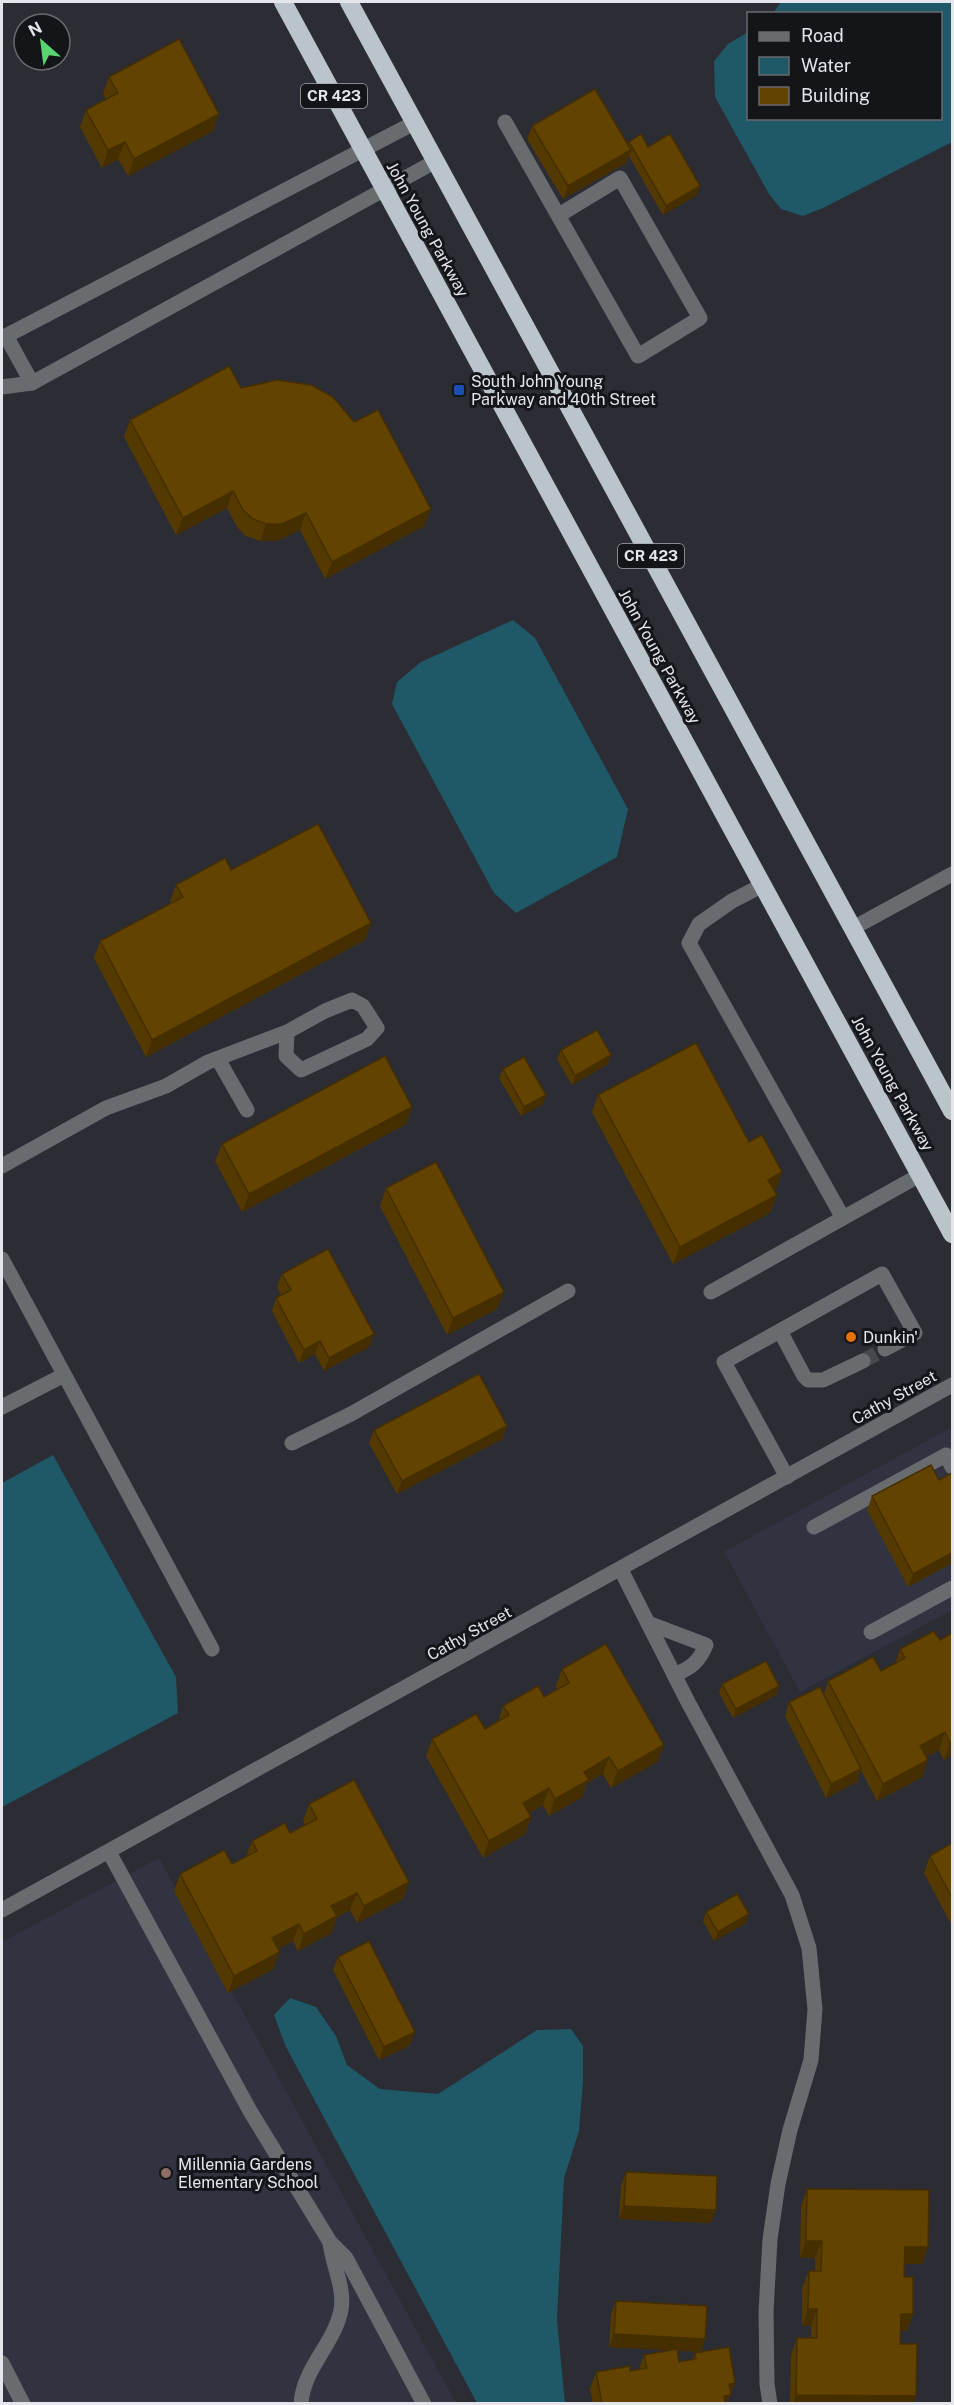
<svg xmlns="http://www.w3.org/2000/svg" width="954" height="2405" viewBox="0 0 954 2405" font-family="'Public Sans',sans-serif">
<rect width="100%" height="100%" fill="#2b2c34"/>
<g fill="#313341">
<polygon points="952,1427 952,1610 800,1692 724,1552"/>
<polygon points="159,1858 456,2403 2,2404 2,1942"/>
</g>
<g fill="#1f5867">
<polygon points="781,2 952,2 952,142 823,208 803,216 781,209 769,194 715,97 714,61 728,44 748,32 748,118 940,118 940,14 773,13"/>
<polygon points="513,620 535,638 628,809 617,857 516,913 494,893 392,704 397,682 421,662"/>
<polygon points="53,1455 176,1677 178,1713 2,1807 2,1483"/>
<polygon points="290,1998 316,2007 336,2036 347,2065 380,2089 438,2094 537,2030 571,2029 583,2046 583,2082 579,2131 564,2178 557,2320 565,2403 477,2403 286,2047 274,2015"/>
</g>
<g fill="none" stroke-linecap="round" stroke-linejoin="round">
<polyline stroke="#47484f" stroke-width="15" stroke-dasharray="15 8" stroke-linecap="butt" points="863,1361 885,1349"/>
<g stroke="#686c6f" stroke-width="15">
<polyline points="505,122 638,356 700,318 620,178 559,215"/>
<polyline points="6,336 32,383"/>
<polyline points="2,338 414,123"/>
<polyline points="2,387 32,383 436,161"/>
<polyline points="763,885 732,901 699,924 689,943 843,1218 920,1175"/>
<polyline points="853,928 952,874"/>
<polyline points="218,1059 247,1110"/>
<polyline points="2,1166 106,1108 166,1086 208,1062 287,1032 325,1011 352,1000 363,1006 377,1028 367,1039 301,1070 286,1056 287,1032"/>
<polyline points="2,1259 212,1649"/>
<polyline points="711,1292 843,1218"/>
<polyline points="780,1331 804,1376 808,1380 823,1380 863,1361"/>
<polyline points="2,1407 64,1375"/>
<polyline points="292,1443 351,1414 568,1291"/>
<polyline points="787,1477 724,1362 882,1274 915,1333 885,1349"/>
<polyline points="814,1527 946,1455 952,1467"/>
<polyline points="621,1570 688,1702 792,1895 809,1948 815,2009 811,2060 790,2130 778,2184 770,2239 766,2312 767,2384 770,2404"/>
<path d="M648 1623 706 1645C699 1662 691 1668 674 1675"/>
<polyline points="871,1632 952,1588"/>
<polyline points="109,1852 250,2111 330,2242 346,2258 424,2404"/>
<polyline points="2,1910 952,1385"/>
<polyline points="2,2363 23,2404"/>
<path d="M301 2404C303 2368 334 2345 341 2310 345 2287 332 2264 330 2242"/>
</g>
<g stroke="#bac4cb" stroke-width="18">
<polyline points="283,2 952,1234"/>
<polyline points="349,2 952,1111"/>
</g>
</g>
<g fill="#543a00">
<polygon points="109,77 213,131 128,176 118,159 102,168 80,127 86,110 106,99 103,94"/>
<polygon points="532,126 628,144 629,142 648,147 697,195 663,215 629,156 626,163 563,199 527,139"/>
<polygon points="241,388 424,526 325,579 300,530 276,541 260,541 246,536 237,527 227,508 176,535 124,437 130,420"/>
<polygon points="231,870 371,923 365,940 146,1057 94,958 100,941 171,904 170,902 176,885"/>
<polygon points="561,1050 608,1064 572,1085 557,1059"/>
<polygon points="503,1069 543,1104 521,1116 499,1078"/>
<polygon points="598,1095 749,1142 782,1172 776,1189 774,1190 777,1195 770,1213 673,1264 592,1112"/>
<polygon points="412,1107 406,1124 242,1212 215,1161 222,1144"/>
<polygon points="386,1188 497,1309 447,1335 380,1206"/>
<polygon points="282,1274 369,1347 324,1371 315,1354 299,1363 272,1311 276,1298 281,1295 277,1287"/>
<polygon points="507,1426 502,1439 397,1494 369,1443 374,1430"/>
<polygon points="952,1473 952,1563 908,1587 867,1510 872,1496 939,1480"/>
<polygon points="952,1633 952,1755 944,1760 939,1750 926,1756 922,1777 877,1801 861,1770 857,1782 826,1798 785,1716 789,1702 824,1694 828,1681 881,1671 895,1664 900,1649 940,1640"/>
<polygon points="562,1669 664,1745 657,1762 611,1788 603,1774 587,1783 582,1797 549,1816 543,1805 529,1813 531,1817 525,1834 483,1858 426,1756 432,1739 485,1729 498,1722 503,1706 544,1697 557,1689 556,1686"/>
<polygon points="722,1684 779,1686 776,1695 733,1718 719,1693"/>
<polygon points="309,1804 409,1882 403,1899 357,1923 350,1910 337,1917 331,1933 298,1951 293,1941 278,1949 273,1969 228,1993 174,1891 180,1874 232,1864 246,1857 252,1841 290,1833 305,1825 303,1821"/>
<polygon points="952,1843 952,1926 924,1873 930,1856"/>
<polygon points="706,1912 746,1923 714,1941 703,1921"/>
<polygon points="338,1957 410,2045 379,2060 333,1970"/>
<polygon points="626,2172 711,2223 619,2219 621,2186"/>
<polygon points="807,2189 928,2247 922,2264 904,2264 904,2277 913,2314 907,2331 901,2331 900,2344 914,2403 790,2403 791,2355 797,2338 811,2338 811,2326 802,2326 802,2288 809,2271 815,2271 815,2258 800,2258 801,2206"/>
<polygon points="616,2301 705,2339 701,2352 677,2350 679,2362 692,2360 695,2353 735,2383 727,2403 593,2403 590,2389 596,2372 630,2371 639,2369 644,2355 672,2350 609,2347 611,2314"/>
</g>
<g fill="#452f00">
<polygon points="219,114 213,131 128,176 134,159"/>
<polygon points="125,142 118,159 102,168 108,150"/>
<polygon points="631,150 626,163 563,199 568,186"/>
<polygon points="700,186 697,195 663,215 666,206"/>
<polygon points="233,491 227,508 176,535 183,518"/>
<polygon points="431,509 424,526 325,579 332,562"/>
<polygon points="306,513 300,530 276,541 260,541 266,524"/>
<polygon points="371,923 365,940 146,1057 152,1040"/>
<polygon points="611,1055 608,1064 572,1085 575,1076"/>
<polygon points="546,1095 543,1104 521,1116 524,1107"/>
<polygon points="412,1107 406,1124 242,1212 249,1194"/>
<polygon points="782,1172 776,1189 762,1197 768,1180"/>
<polygon points="777,1195 770,1213 673,1264 680,1247"/>
<polygon points="504,1292 497,1309 447,1335 453,1318"/>
<polygon points="374,1334 369,1347 324,1371 329,1358"/>
<polygon points="320,1341 315,1354 299,1363 304,1350"/>
<polygon points="507,1426 502,1439 397,1494 402,1481"/>
<polygon points="952,1553 952,1563 908,1587 913,1574"/>
<polygon points="779,1686 776,1695 733,1718 736,1709"/>
<polygon points="945,1732 939,1750 914,1763 920,1746"/>
<polygon points="952,1742 952,1755 944,1760 950,1743"/>
<polygon points="664,1745 657,1762 611,1788 618,1771"/>
<polygon points="609,1757 603,1774 587,1783 582,1797 549,1816 555,1799 584,1772"/>
<polygon points="928,1760 922,1777 877,1801 883,1784"/>
<polygon points="861,1769 857,1782 826,1798 831,1784"/>
<polygon points="549,1788 543,1805 517,1820 523,1803"/>
<polygon points="531,1817 525,1834 483,1858 489,1841"/>
<polygon points="409,1882 403,1899 357,1923 364,1906"/>
<polygon points="357,1893 350,1910 337,1917 331,1933 298,1951 304,1934 331,1906"/>
<polygon points="749,1914 746,1923 714,1941 718,1932"/>
<polygon points="299,1924 293,1941 266,1955 272,1938"/>
<polygon points="280,1952 273,1969 228,1993 234,1976"/>
<polygon points="415,2032 410,2045 379,2060 384,2047"/>
<polygon points="624,2206 716,2210 711,2223 619,2219"/>
<polygon points="806,2241 822,2241 815,2258 800,2258"/>
<polygon points="905,2247 928,2247 922,2264 899,2264"/>
<polygon points="808,2309 817,2309 811,2326 802,2326"/>
<polygon points="901,2314 913,2314 907,2331 895,2331"/>
<polygon points="614,2334 705,2339 701,2352 609,2347"/>
<polygon points="735,2383 727,2403 721,2403 729,2384"/>
<polygon points="796,2395 916,2396 914,2403 793,2403"/>
</g>
<g fill="#624300" stroke="#452f00" stroke-width="1.5">
<polygon points="179,39 219,114 134,159 125,142 108,150 86,110 118,93 109,77"/>
<polygon points="595,89 631,150 568,186 532,126"/>
<polygon points="641,134 648,147 670,134 700,186 666,206 629,142"/>
<polygon points="229,366 241,388 277,380 311,385 333,397 354,422 378,410 431,509 332,562 306,513 282,524 266,524 253,519 243,510 233,491 183,518 130,420"/>
<polygon points="318,824 371,923 152,1040 100,941 183,897 176,885 225,858 231,870"/>
<polygon points="597,1030 611,1055 575,1076 561,1050"/>
<polygon points="696,1043 749,1142 762,1135 782,1172 768,1180 777,1195 680,1247 598,1095"/>
<polygon points="385,1056 412,1107 249,1194 222,1144"/>
<polygon points="524,1057 546,1095 524,1107 503,1069"/>
<polygon points="436,1162 504,1292 453,1318 386,1188"/>
<polygon points="328,1249 374,1334 329,1358 320,1341 304,1350 276,1298 291,1290 282,1274"/>
<polygon points="479,1374 507,1426 402,1481 374,1430"/>
<polygon points="931,1465 939,1480 952,1473 952,1553 913,1574 872,1496"/>
<polygon points="934,1631 940,1640 952,1633 952,1742 950,1743 945,1732 920,1746 928,1760 883,1784 828,1681 873,1657 881,1671 905,1658 900,1649"/>
<polygon points="606,1644 664,1745 618,1771 609,1757 584,1772 589,1780 555,1799 549,1788 523,1803 531,1817 489,1841 432,1739 476,1714 485,1729 509,1715 503,1706 538,1686 544,1697 569,1683 562,1669"/>
<polygon points="766,1661 779,1686 736,1709 722,1684"/>
<polygon points="820,1687 861,1769 831,1784 789,1702"/>
<polygon points="354,1780 409,1882 364,1906 357,1893 331,1906 337,1916 304,1934 299,1924 272,1938 280,1952 234,1976 180,1874 224,1850 232,1864 257,1851 252,1841 285,1823 290,1833 317,1819 309,1804"/>
<polygon points="952,1843 952,1898 930,1856"/>
<polygon points="737,1894 749,1914 718,1932 706,1912"/>
<polygon points="369,1941 415,2032 384,2047 338,1957"/>
<polygon points="626,2172 717,2176 716,2210 624,2206"/>
<polygon points="807,2189 929,2190 928,2247 905,2247 904,2277 913,2277 913,2314 901,2314 900,2344 917,2344 916,2396 796,2395 797,2338 817,2338 817,2309 808,2309 809,2271 821,2271 822,2241 806,2241"/>
<polygon points="616,2301 707,2306 705,2339 614,2334"/>
<polygon points="729,2347 735,2383 729,2384 731,2395 724,2396 725,2403 602,2403 596,2372 630,2366 630,2371 647,2368 644,2355 677,2349 679,2362 696,2359 695,2353"/>
</g>
<rect fill="#1a4fb4" stroke="#141519" stroke-width="2" x="453" y="384" width="12" height="12" rx="3"/>
<circle fill="#e8710a" stroke="#141519" stroke-width="2" cx="851" cy="1337" r="6"/>
<circle fill="#8d6e63" stroke="#141519" stroke-width="2" cx="166" cy="2173" r="6"/>
<g text-anchor="middle" stroke-width="6" stroke-linejoin="round" paint-order="stroke">
<g fill="#141519" stroke="#a6a7ac" stroke-width="1.5">
<rect x="301" y="84" width="66" height="24" rx="4.5"/>
<rect x="618" y="544" width="66" height="24" rx="4.5"/>
</g>
<g font-size="15" font-weight="bold" fill="#e5e6eb">
<text x="334" y="101">CR 423</text>
<text x="651" y="561">CR 423</text>
</g>
<g font-size="16" fill="#e5e6eb" stroke="#141519">
<text transform="translate(428 229) rotate(61)" y="6">John Young Parkway</text>
<text transform="translate(660 656) rotate(61)" y="6">John Young Parkway</text>
<text transform="translate(893 1083) rotate(61)" y="6">John Young Parkway</text>
<text transform="translate(894 1397) rotate(-29)" y="6">Cathy Street</text>
<text transform="translate(469 1633) rotate(-29)" y="6">Cathy Street</text>
</g>
<g font-size="16" fill="#e5e6eb" stroke="#141519" text-anchor="start">
<text x="471" y="387">South John Young<tspan x="471" dy="18">Parkway and 40th Street</tspan></text>
<text x="863" y="1343">Dunkin'</text>
<text x="178" y="2170">Millennia Gardens<tspan x="178" dy="18">Elementary School</tspan></text>
</g>
</g>
<rect width="954" height="2405" fill="none" stroke="#e5e6eb" stroke-width="6"/>
<rect x="747" y="12" width="195" height="108" fill="#141519" stroke="#68696d" stroke-width="1.5"/>
<rect x="759" y="32" width="30" height="9" fill="#686c6f" stroke="#68696d" stroke-width="1.5"/>
<text x="801" y="42" font-size="18" fill="#e5e6eb">Road</text>
<rect x="759" y="57" width="30" height="18" fill="#1f5867" stroke="#68696d" stroke-width="1.5"/>
<text x="801" y="72" font-size="18" fill="#e5e6eb">Water</text>
<rect x="759" y="87" width="30" height="18" fill="#624300" stroke="#68696d" stroke-width="1.5"/>
<text x="801" y="102" font-size="18" fill="#e5e6eb">Building</text>
<g transform="translate(42 42) rotate(332)"><circle r="28" fill="#141519" stroke="#68696d" stroke-width="1.5"/>
<path d="M0-4.5L10 22L0 15L-10 22Z" fill="#59d56f"/>
<text y="-9" font-size="16" font-weight="bold" text-anchor="middle" fill="#e5e6eb">N</text>
</g>
</svg>
